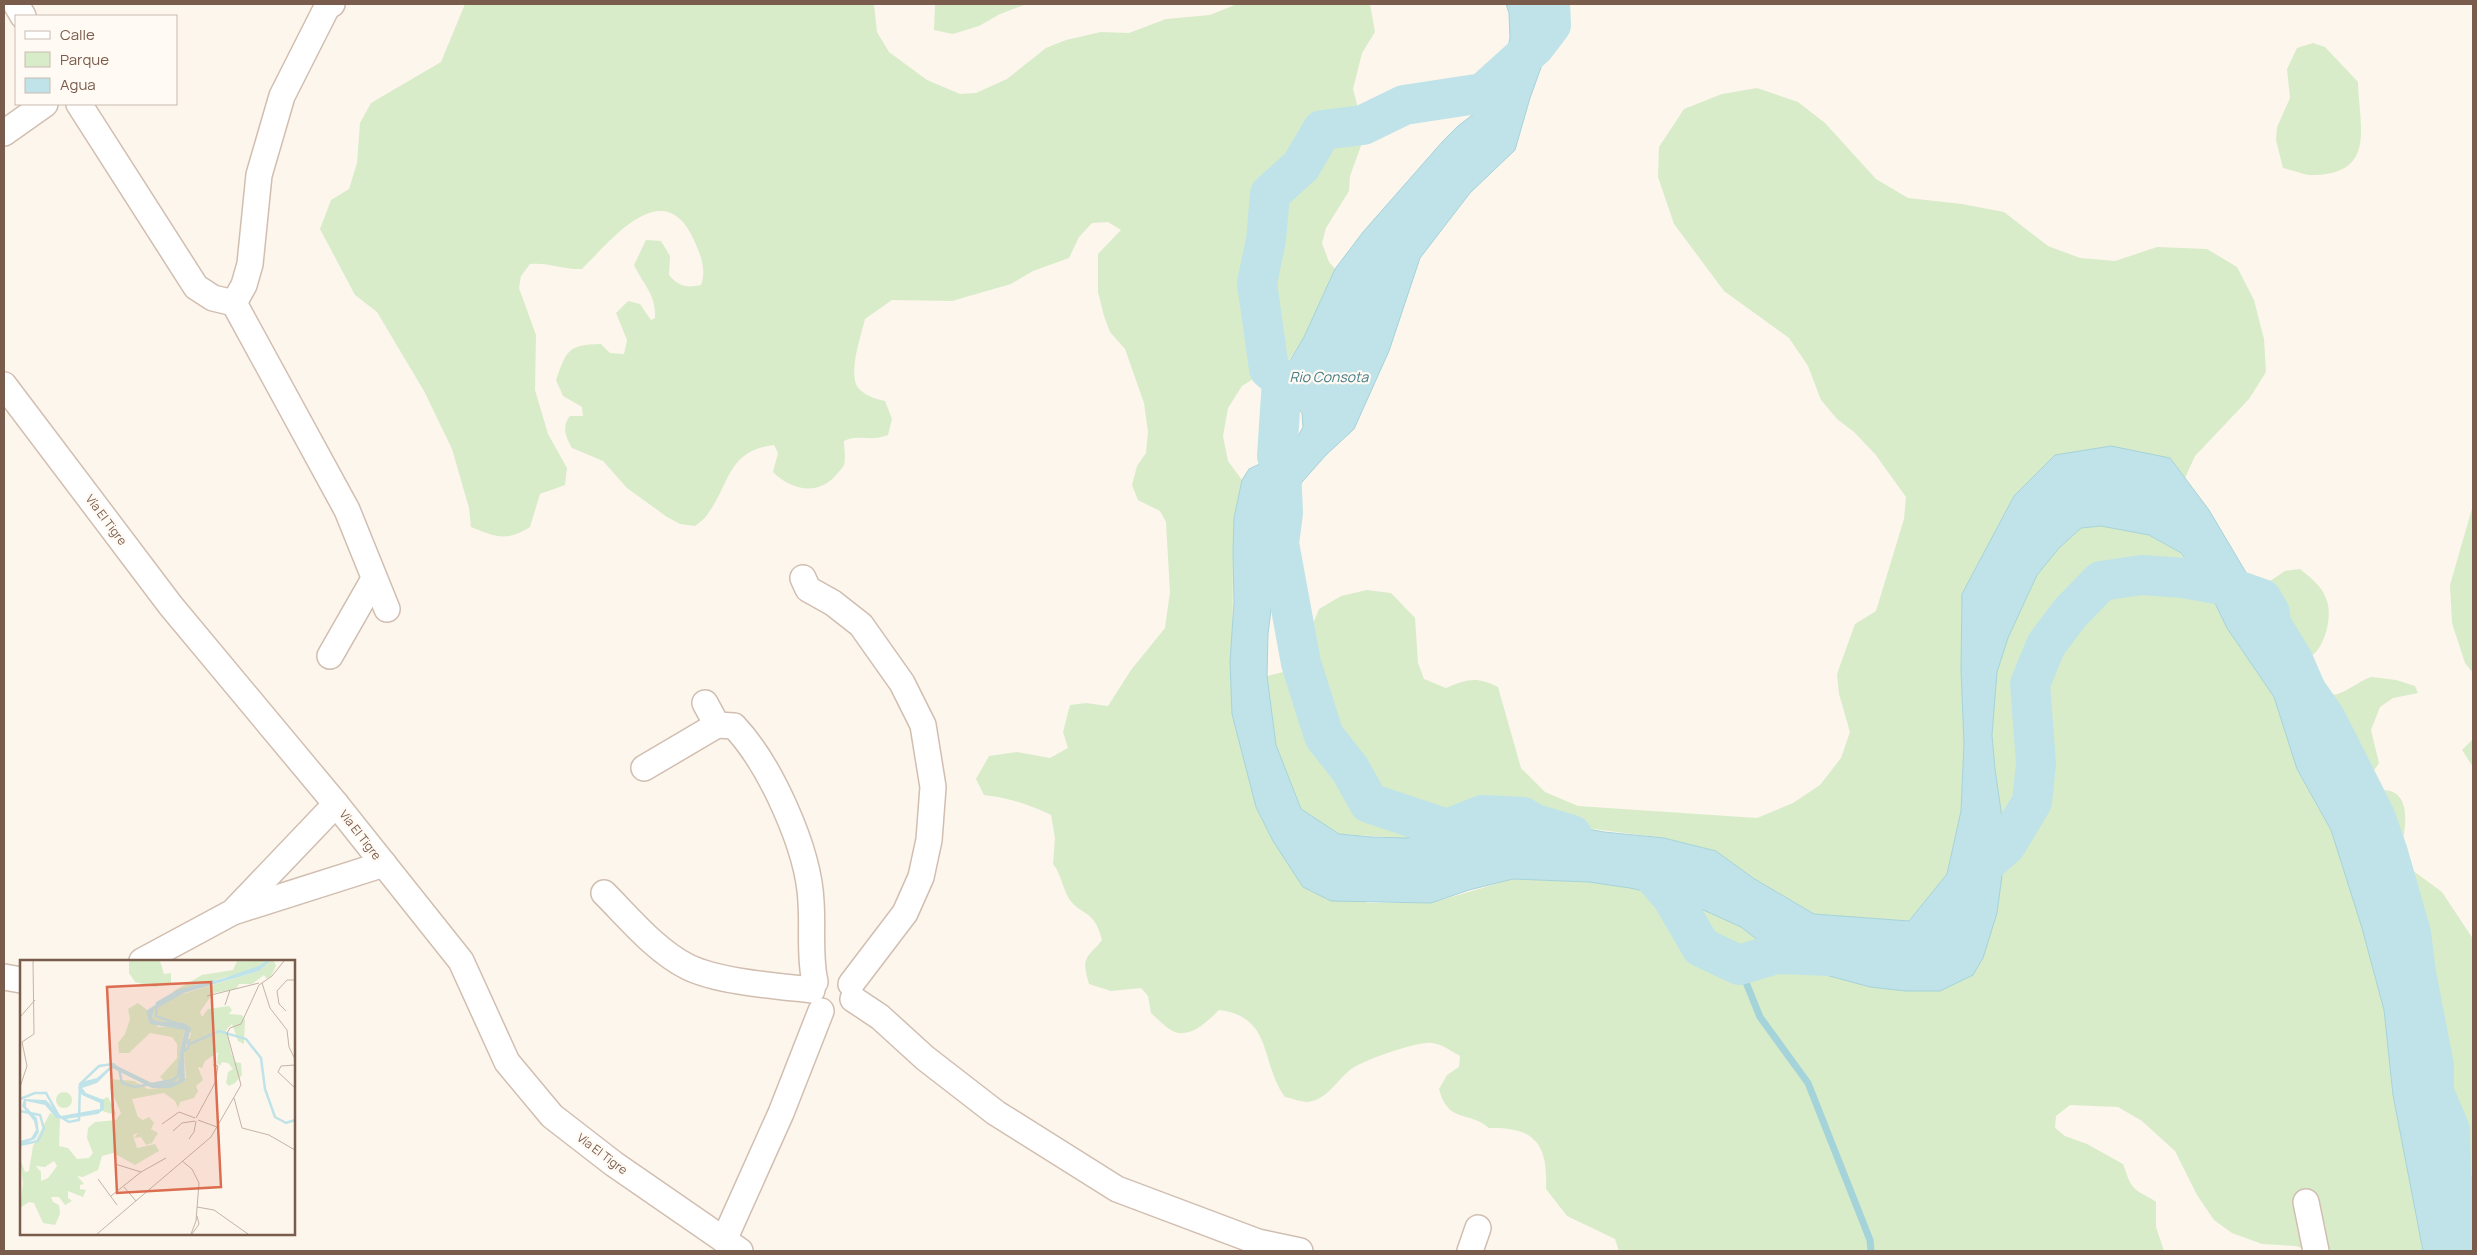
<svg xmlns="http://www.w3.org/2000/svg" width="2477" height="1255" viewBox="0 0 2477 1255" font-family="Manrope,sans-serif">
<rect width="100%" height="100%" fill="#fdf6ec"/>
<g fill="#d8ecc9">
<path d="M465 4H874L877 32 889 52 927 80 960 94 976 93 1007 79 1046 48 1066 40 1101 32 1129 33 1166 19 1210 15 1237 4H1370L1375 32 1362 53 1353 89 1365 135 1350 176 1349 191 1326 228 1322 243 1329 262 1335 269 1304 337 1290 359 1269 369 1242 386 1228 408 1223 436 1228 461 1242 480 1234 518 1233 552 1232 714 1256 807 1367 903H1431L1513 879 1589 882 1630 888 1672 897 1708 912 1741 927 1776 954 1870 987 1906 991H1940L2006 845 1995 769 1992 735 1997 672 2008 638 2025 601 2037 575 2059 548 2081 528 2101 526 2149 535 2180 553 2212 597 2227 628 2275 697 2297 769 2331 830 2362 928 2384 1010 2393 1095 2423 1251H2309L2296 1246 2262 1244 2232 1233 2214 1220 2197 1195 2175 1151 2142 1121 2118 1107 2070 1105 2056 1116 2055 1128 2065 1136 2087 1144 2123 1164C2127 1174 2129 1186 2139 1192 2145 1196 2150 1197 2156 1202V1227L2164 1251H1619L1615 1239 1567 1216 1546 1189C1548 1144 1535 1127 1489 1128 1468 1110 1448 1124 1439 1089L1447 1075 1459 1067 1460 1056C1451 1051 1442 1044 1432 1043 1418 1041 1361 1061 1350 1070 1336 1081 1327 1100 1307 1102 1301 1102 1291 1098 1285 1097 1260 1064 1274 1017 1219 1010 1209 1020 1191 1038 1175 1032 1167 1029 1158 1019 1151 1013L1148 996 1141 988 1111 991 1089 984C1081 956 1086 960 1102 940 1094 907 1080 917 1068 897 1062 886 1061 874 1053 864L1055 838 1051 815C1028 804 1009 798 984 795L976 779 989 756 1017 752 1050 758 1068 748 1063 732 1070 705 1086 703 1108 706 1131 670 1165 628 1170 592 1166 522 1160 511 1138 500 1132 485 1137 466 1146 453 1148 432 1144 403 1125 349 1110 332 1104 316 1098 292V254L1121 230 1108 222 1092 223 1079 237 1069 258 1033 271 1011 284 952 301 892 300 865 319C861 335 850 368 856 384 860 394 875 399 885 401L892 419 888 435C871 442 859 434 844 441 844 448 846 458 844 465 843 468 839 471 837 474 819 496 792 491 773 472L778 453 774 445C728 450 730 483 709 512 706 518 700 522 695 526L680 524 667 517 627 488 603 461 572 448C566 437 561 427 570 416H583L582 407 563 396 556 380C567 350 567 345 601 344L610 353 624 354 627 340 616 313 628 301 640 304 651 320 655 318C656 294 644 286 634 265L646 240 661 241 670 256 669 275C679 287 687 288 701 285 707 268 700 254 693 238 663 174 611 240 582 269 564 270 548 262 530 264L521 276 519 288 536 335 535 390 548 434 567 468 565 485 540 494 530 527C506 542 496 537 471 527L469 508 452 449 424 391 377 312 355 295 320 229 331 200 349 189 357 163 360 123 371 103 441 62Z"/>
<polygon points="935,4 1027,4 1000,14 979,26 953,34 934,30"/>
<path d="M2313 43 2325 47 2358 82C2359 126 2377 174 2313 175 2304 175 2293 170 2283 168L2276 140 2277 127 2290 98 2287 69 2297 48Z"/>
<path d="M1757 88 1798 102 1825 123 1876 179 1908 198 1962 204 2004 212 2048 246 2080 258 2115 261 2157 247 2207 249 2237 267 2254 300 2264 339 2266 372 2249 399 2195 456 2185 478 2170 458 2055 455 2014 496 1962 594 1961 670 1964 744 1961 811 1947 874 1909 921 1814 914 1753 878 1716 851 1664 838 1483 815 1407 838 1339 834 1301 809 1276 745 1267 676 1283 672 1301 663 1312 626 1319 609 1341 596 1367 590 1391 593 1415 618 1418 663 1424 679 1446 688C1467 679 1477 676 1498 687L1521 768 1545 792 1578 806 1757 818 1793 803 1820 785 1841 758 1850 732 1839 694 1837 674 1855 624 1876 611 1904 519 1906 497 1875 454 1854 432 1837 419 1821 400 1808 366 1789 338 1724 291 1674 224 1658 177 1659 147 1684 109 1722 94Z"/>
<polygon points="2473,505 2473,673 2465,663 2452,623 2450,585"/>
<path d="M2300 569C2311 578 2323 587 2327 601 2332 616 2326 642 2315 653 2309 658 2300 659 2293 660L2261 599 2267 583 2285 571Z"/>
<path d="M2371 677 2396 680 2415 686 2418 693 2393 698 2380 707 2371 730 2379 763 2371 775 2360 785 2302 680C2316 675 2321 687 2331 695 2346 694 2356 682 2371 677Z"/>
<polygon points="2473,739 2473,767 2462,750"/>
<path d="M2380 790C2415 788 2405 832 2400 854L2412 870 2442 892 2473 939V1251L2460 1216 2451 1176 2434 1066 2399 894 2372 811Z"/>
</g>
<polygon fill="#bfe3e8" stroke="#a5d3da" points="1506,4 1550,4 1551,25 1547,51 1530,98 1515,150 1470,193 1420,258 1389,351 1354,429 1326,455 1302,482 1283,513 1268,634 1267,676 1276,745 1301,809 1339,834 1372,837 1407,838 1483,815 1522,817 1604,832 1664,838 1716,851 1753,878 1814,914 1909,921 1947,874 1961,811 1964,744 1961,670 1962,594 2014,496 2055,455 2111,446 2170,458 2209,510 2270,613 2306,690 2345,756 2375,816 2399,894 2434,1066 2451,1176 2460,1216 2473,1251 2423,1251 2393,1095 2384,1010 2362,928 2331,830 2297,769 2274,697 2227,628 2212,597 2181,553 2149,535 2101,526 2081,528 2059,548 2037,575 2025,601 2008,638 1997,672 1992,735 1995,769 2006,845 1997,913 1983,958 1973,975 1940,991 1906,991 1870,987 1811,971 1776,954 1741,927 1708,912 1672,897 1630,888 1589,882 1513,879 1469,890 1431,903 1331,901 1303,887 1273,841 1256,807 1232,714 1230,662 1234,602 1233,552 1234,518 1242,480 1249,469 1276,456 1297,438 1303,427 1302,413 1288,395 1282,380 1284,371 1304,337 1335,269 1363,232 1443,141 1458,126 1484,106 1502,74 1510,38 1509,13"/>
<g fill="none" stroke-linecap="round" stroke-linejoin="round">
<polyline stroke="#a5d3da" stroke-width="7" points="1739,965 1760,1017 1808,1083 1870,1240 1871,1251"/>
<g stroke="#bfe3e8" stroke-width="40">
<polyline points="1550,4 1551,25 1535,46 1483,93 1404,105 1363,125 1322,130 1301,166 1270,194 1266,240 1257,283 1269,369 1282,380 1277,456 1281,469 1283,513 1279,543 1301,663 1324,736 1350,769 1369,803 1447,829 1483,815 1523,817 1535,824 1572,835"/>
<polyline points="1635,859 1646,867 1672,897 1701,947 1739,965 1776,954 1831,956"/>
<polyline points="1966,881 2006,845 2032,802 2036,763 2030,684 2046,645 2070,613 2101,581 2142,575 2183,578 2222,585 2262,599 2270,613 2271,624 2293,660 2306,690 2326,719 2375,816 2388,853 2411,933 2416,973 2434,1066 2434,1092 2450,1130 2451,1176 2460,1216 2473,1237"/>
</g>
<defs>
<g id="minor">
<polyline points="16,4 23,16"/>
<polyline points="79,104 196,287 213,298 234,303"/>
<polyline points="4,133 45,104"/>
<polyline points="234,303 347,510 387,609"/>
<polyline points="234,303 244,285 250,264 259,175 282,96 327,7 332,4"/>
<polyline points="4,385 171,606 336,804 461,961 507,1062 552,1116 614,1164 740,1251"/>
<polyline points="803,578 808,589 833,603 861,625 902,683 923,725 933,787 929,840 921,877 905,913 851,984"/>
<polyline points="330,656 374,579"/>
<path d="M705 703 717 725 734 726C770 764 809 849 811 902 813 929 809 955 815 982"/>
<polyline points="644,768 717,725"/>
<path d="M604 893C629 918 656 951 688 967 719 982 777 986 812 990"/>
<polyline points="236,911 384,864"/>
<polyline points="142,961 233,912 336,804"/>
<polyline points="4,977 21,980"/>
<polyline points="853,999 880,1017 925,1058 996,1113 1117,1189 1258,1242 1300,1251"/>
<polyline points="2306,1202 2316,1251"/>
<polyline points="724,1240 781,1113 821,1011"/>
<polyline points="1470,1251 1478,1228"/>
</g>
</defs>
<use href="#minor" stroke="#d1beb0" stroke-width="28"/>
<use href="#minor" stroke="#fff" stroke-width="25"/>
</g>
<g text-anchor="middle" stroke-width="4.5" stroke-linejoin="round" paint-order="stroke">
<g font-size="12" fill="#7a5c4d" stroke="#fffaf3">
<text transform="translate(106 520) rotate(53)" y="4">Vía El Tigre</text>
<text transform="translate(360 835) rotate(52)" y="4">Vía El Tigre</text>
<text transform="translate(602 1154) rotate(37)" y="4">Vía El Tigre</text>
</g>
<g font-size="14" font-style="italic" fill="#437c86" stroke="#fffaf3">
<text x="1329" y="382">Rio Consota</text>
</g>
</g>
<g transform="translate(20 960)">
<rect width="275" height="275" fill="#fdf6ec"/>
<path d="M109 1H140L144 14 151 13V23L135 27 115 22 109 13ZM217 1H246L235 9 152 32 182 15 213 10ZM250 1H254L256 6 251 16 247 19 244 15 232 24H219L216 29 193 33 180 52 182 57 188 49 209 46 212 50 209 54 222 55 225 60 224 84 218 81 212 64 206 70 212 95 215 102 221 103 222 115 215 123 209 126 206 123 208 112 213 109 208 103 202 102 200 106 197 103 198 92 185 101 182 108 178 107 183 120 176 126 178 131 174 138 160 142 158 148 155 141 144 133 112 139 118 157 123 160 129 157 134 163 131 169 138 173 132 183 126 185 121 177 114 178 118 173 113 175 117 188 135 184 139 191 115 205 93 193 82 196 78 210 63 217 57 216 64 224 60 225V229L66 230 63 237 48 231V238L52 241 45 245 39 237H31L33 242 39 245 40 254 35 265 23 263 14 243 9 242 0 248 3 223 0 199 5 212 9 211 13 186 30 153 40 159 39 186 48 188 57 199 69 198 73 193 67 178 68 168 75 162 96 160 101 153 90 128 91 119 114 121 128 129 151 127 166 118 164 94 171 73 159 63 136 61 132 58 134 50 156 36 239 11ZM34 201 37 206 28 218 21 221V212L16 206 25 207ZM118 43 127 50 138 67H156L165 70 160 91 159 121 148 125 140 117 157 98V84L152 77 130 73 109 93H99L98 83 105 74 110 59 108 49ZM36 140a8 8 0 1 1 16 0a8 8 0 1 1-16 0ZM88 137 95 151 96 155 82 151 83 139Z" fill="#d8ecc9" fill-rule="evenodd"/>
<path d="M246 1H250L239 11 164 33 134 50 132 58 136 61 164 63 171 68 164 94 165 121 151 128H132L92 108 77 123 62 128 66 133 84 140V149L78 154 46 159 36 158 25 145 6 141V147L17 158 19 172 15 179 0 185V181L11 178 16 170 14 161 2 146 4 139 26 140 41 156 80 149V143L62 135 58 128 61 122 77 118 93 104 134 124 159 121 160 91 165 70 130 64 126 51 155 32 235 9Z" fill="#bfe3e8"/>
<path fill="none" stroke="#bfe3e8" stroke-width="2.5" d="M208 18 242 6 248 1M161 65 136 56 137 43 158 31 195 21M170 84 199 71 226 79 241 98 245 129 255 157 266 163 275 160M163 92 168 88 169 79M0 139 15 133H26L39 156 49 162 59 160 60 124 79 106 93 104 99 109 102 123 115 127 153 120 158 116 160 99M0 151 20 155 24 169 18 181 0 185"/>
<path fill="none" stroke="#c5b3a7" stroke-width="1" d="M242 23 250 48 267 70 269 87 275 99M187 36 239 23M205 45 210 30M266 51 259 44 257 31 267 20H275M0 57 15 40M275 105 261 106 258 112 275 128M0 127 7 106 2 82 14 74 13 1M214 138 222 168 249 175 275 190M176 158 195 123 198 106 193 105M178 160 197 167M142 164 159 152 175 158M153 171 162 163 175 161M169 179 174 172 176 161M162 201 172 209 179 223 176 261 171 274M95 204 121 212M78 219 97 245M104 227 116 241M91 236 121 212 146 198M177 247 194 250 228 274M77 274 191 177 221 125 207 73 210 68 221 64 239 25 252 16 264 1M172 274 179 264 177 256"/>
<path fill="#dc6d51" fill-opacity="0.15" stroke="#dc6d51" stroke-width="2.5" d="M191 22 201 227 97 233 87 27Z"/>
<rect width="275" height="275" fill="none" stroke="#7a5c4d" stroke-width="2.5"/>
</g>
<rect width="2477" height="1255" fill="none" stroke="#7a5c4d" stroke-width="10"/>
<rect x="15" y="15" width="162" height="90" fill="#fffaf3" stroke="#cabbb1"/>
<rect x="25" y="31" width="25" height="8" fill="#ffffff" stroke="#cabbb1"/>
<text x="60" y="40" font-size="15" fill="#7a5c4d">Calle</text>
<rect x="25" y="52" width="25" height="15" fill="#d8ecc9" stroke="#cabbb1"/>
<text x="60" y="65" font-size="15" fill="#7a5c4d">Parque</text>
<rect x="25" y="78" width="25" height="15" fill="#bfe3e8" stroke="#cabbb1"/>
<text x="60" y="90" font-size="15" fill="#7a5c4d">Agua</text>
</svg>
